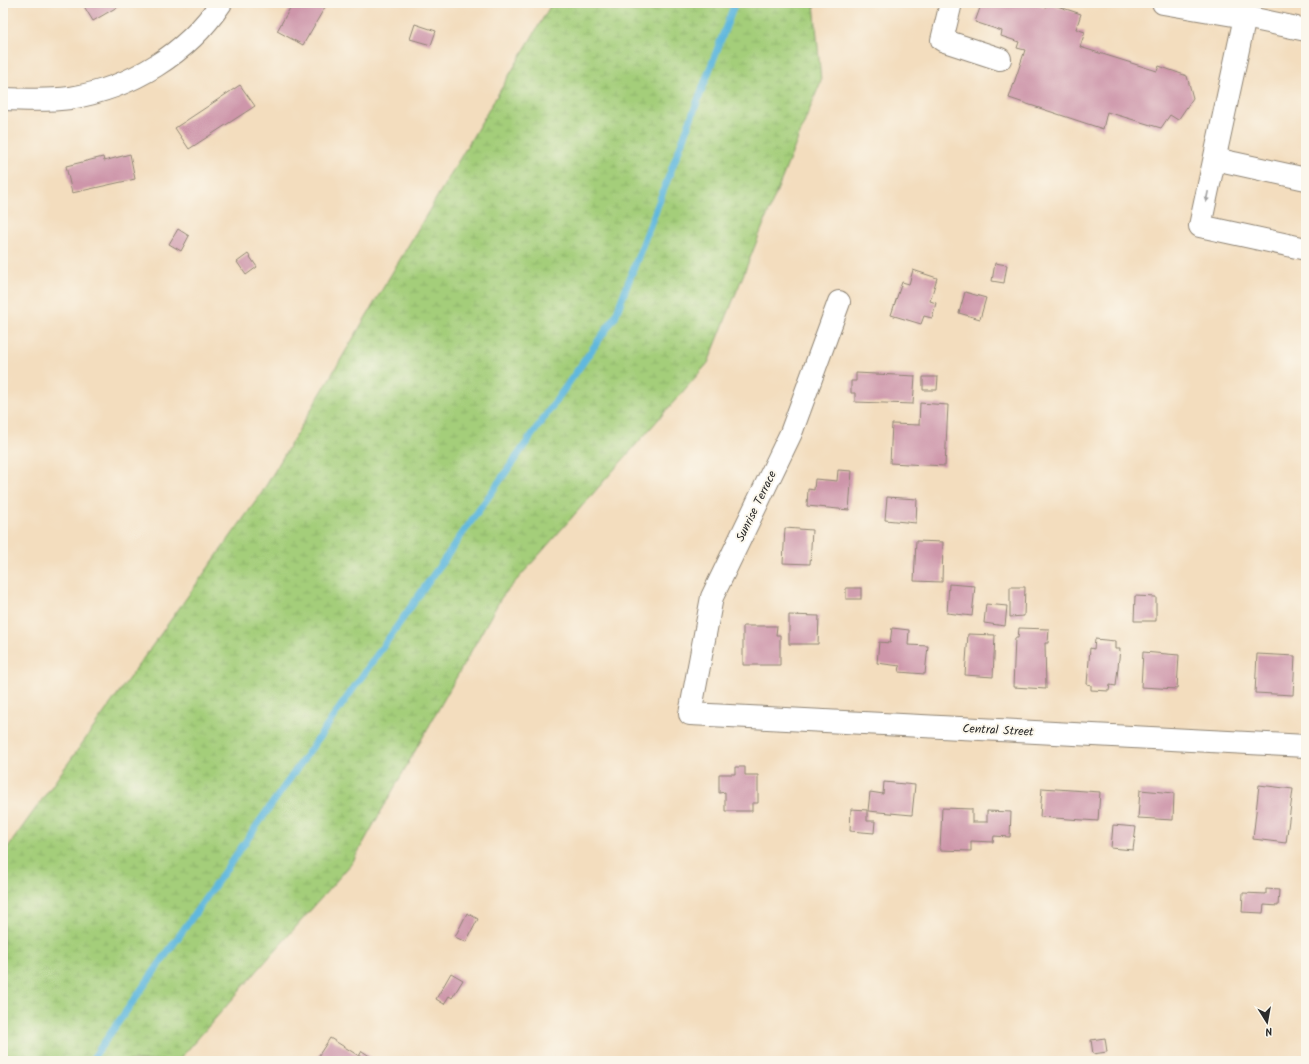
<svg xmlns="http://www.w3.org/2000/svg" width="1309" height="1064" viewBox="0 0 1309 1064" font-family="Kalam,sans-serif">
<defs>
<pattern id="wetland-marsh" width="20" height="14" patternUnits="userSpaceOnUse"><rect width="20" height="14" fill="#a4ce7a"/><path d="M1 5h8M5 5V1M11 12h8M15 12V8" fill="none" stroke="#8db16a"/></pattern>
</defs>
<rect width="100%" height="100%" fill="#fbf7ec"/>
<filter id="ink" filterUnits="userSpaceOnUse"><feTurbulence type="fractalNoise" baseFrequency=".025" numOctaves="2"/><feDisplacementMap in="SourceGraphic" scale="8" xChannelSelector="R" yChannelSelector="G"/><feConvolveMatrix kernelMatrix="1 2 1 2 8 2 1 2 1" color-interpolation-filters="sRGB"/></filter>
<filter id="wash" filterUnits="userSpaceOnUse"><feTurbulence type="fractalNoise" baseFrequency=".012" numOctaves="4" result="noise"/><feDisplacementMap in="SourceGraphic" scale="16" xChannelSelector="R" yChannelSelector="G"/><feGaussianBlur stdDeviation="0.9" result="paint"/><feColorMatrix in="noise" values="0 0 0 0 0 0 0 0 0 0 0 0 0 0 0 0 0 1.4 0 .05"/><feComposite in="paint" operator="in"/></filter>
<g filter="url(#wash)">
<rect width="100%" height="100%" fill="#f3ddbe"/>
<polygon fill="url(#wetland-marsh)" stroke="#687c52" points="552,3 814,3 821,81 708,363 501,598 352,863 178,1061 3,1061 3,854 261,494"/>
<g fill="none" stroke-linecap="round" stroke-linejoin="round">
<polyline stroke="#61b8de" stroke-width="7" points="91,1061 615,317 735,3"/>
</g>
<g id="blocks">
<g fill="#ce96aa">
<polygon points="82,3 124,3 93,21"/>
<polygon points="293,3 317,3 325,7 303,45 277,31"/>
<polygon points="975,3 1035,3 1046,7 1048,3 1081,14 1076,29 1085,32 1080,47 1157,71 1159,66 1187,76 1193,98 1178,120 1170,115 1161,128 1107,112 1103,129 1009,98 1025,50 1017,48 1019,42 1001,36 1002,31 975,22 981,5"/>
<polygon points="415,24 436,31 431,45 410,39"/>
<polygon points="240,85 255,106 189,149 175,128"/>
<polygon points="130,154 135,179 72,193 66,166 103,157 104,161"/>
<polygon points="178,229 189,236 181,251 169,244"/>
<polygon points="248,254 257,267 246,275 237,262"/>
<polygon points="995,263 1007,265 1004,283 992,281"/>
<polygon points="913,270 937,278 930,301 936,303 932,318 924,316 921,324 891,315 902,282 909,284"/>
<polygon points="965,292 986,298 980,319 959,313"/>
<polygon points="856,373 915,376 913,404 855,402 855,393 851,393 851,381 856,381"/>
<polygon points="923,377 938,377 937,390 923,390"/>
<polygon points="920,403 948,405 945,466 890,463 892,424 919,425"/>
<polygon points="838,470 852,471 849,510 807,506 808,489 814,490 815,479 837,481"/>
<polygon points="887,497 917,499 916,523 885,520"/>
<polygon points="785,528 812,530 810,564 783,563"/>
<polygon points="916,541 943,542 942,582 914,581"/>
<polygon points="949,584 975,586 972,616 947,613"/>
<polygon points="1010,587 1025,587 1024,616 1010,617"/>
<rect x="846" y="588" width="15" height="11"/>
<polygon points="1135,596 1156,597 1156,621 1134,621"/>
<polygon points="986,604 1007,606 1005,626 984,623"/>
<polygon points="789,615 819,616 818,644 789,644"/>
<polygon points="743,626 777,626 776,635 780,635 780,665 743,665"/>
<polygon points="892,628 909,630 908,645 928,646 925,674 899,672 900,666 877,663 879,642 890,643"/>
<polygon points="1019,628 1049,629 1048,643 1045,643 1046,689 1013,687 1015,638 1018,638"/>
<polygon points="968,634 995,635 993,677 965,675"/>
<polygon points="1095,639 1115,641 1115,649 1120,649 1116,686 1110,685 1109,691 1091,690 1091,685 1087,684 1090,648 1094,649"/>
<polygon points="1143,652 1179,655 1177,689 1141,687"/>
<polygon points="1257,654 1295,656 1293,695 1255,693"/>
<polygon points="735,767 745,767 745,775 758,775 758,803 752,803 752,811 725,811 725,792 719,793 719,774 735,774"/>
<polygon points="884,782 915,785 912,815 868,811 870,792 883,794"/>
<polygon points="1259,785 1293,789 1286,843 1253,839"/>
<polygon points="1042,788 1100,792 1098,821 1040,817"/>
<polygon points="1140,790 1174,793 1173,820 1138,818"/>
<polygon points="942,808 972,809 972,822 987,822 987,811 1011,812 1010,837 994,836 993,842 971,841 971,851 940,850"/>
<polygon points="851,809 867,810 867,821 875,821 874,833 850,831"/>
<polygon points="1113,825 1136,827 1133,850 1111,848"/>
<polygon points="1266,889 1279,890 1278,906 1264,905 1263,913 1242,912 1243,893 1266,894"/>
<polygon points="467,913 478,919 466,942 455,937"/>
<polygon points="451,973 463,980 452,998 449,996 444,1004 436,999"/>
<polygon points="330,1038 359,1056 362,1051 377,1061 322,1061 317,1058"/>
<polygon points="1105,1038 1107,1052 1093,1054 1091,1040"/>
</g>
</g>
</g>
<g filter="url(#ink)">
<use href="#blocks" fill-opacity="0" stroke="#8f8474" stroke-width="1"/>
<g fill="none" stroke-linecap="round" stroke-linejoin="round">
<defs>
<g id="minor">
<polyline points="951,3 942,40 1000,59"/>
<polyline points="1163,3 1245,17 1306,30"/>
<polyline points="1245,17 1200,226 1306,249"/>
<path d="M3 99C25 100 48 101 70 98 131 88 187 54 221 3"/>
<polyline points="1215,159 1306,179"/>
<polyline points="839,302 791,433 712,597 690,714 1306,746"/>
</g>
</defs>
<use href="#minor" stroke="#8f8474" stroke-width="24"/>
<use href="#minor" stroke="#fff" stroke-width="22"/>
</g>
<defs><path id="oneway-solid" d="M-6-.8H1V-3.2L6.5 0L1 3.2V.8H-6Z"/></defs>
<use fill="#a0a0a0" href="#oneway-solid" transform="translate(1207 197) rotate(102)"/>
</g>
<g text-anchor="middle" stroke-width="4" stroke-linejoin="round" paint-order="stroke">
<g font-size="12" fill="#2b2b2b" stroke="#fbf7ec">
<text transform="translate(756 506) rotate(-64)" y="4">Sunrise Terrace</text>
<text transform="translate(998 730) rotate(3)" y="4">Central Street</text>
</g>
</g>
<rect width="1309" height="1064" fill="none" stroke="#fbf7ec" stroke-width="16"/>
<g transform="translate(1267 1022) rotate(169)" stroke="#fbf7ec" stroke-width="3" paint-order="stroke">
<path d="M0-3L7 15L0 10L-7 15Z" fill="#2b2b2b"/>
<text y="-6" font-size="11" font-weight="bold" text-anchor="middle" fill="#2b2b2b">N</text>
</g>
</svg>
